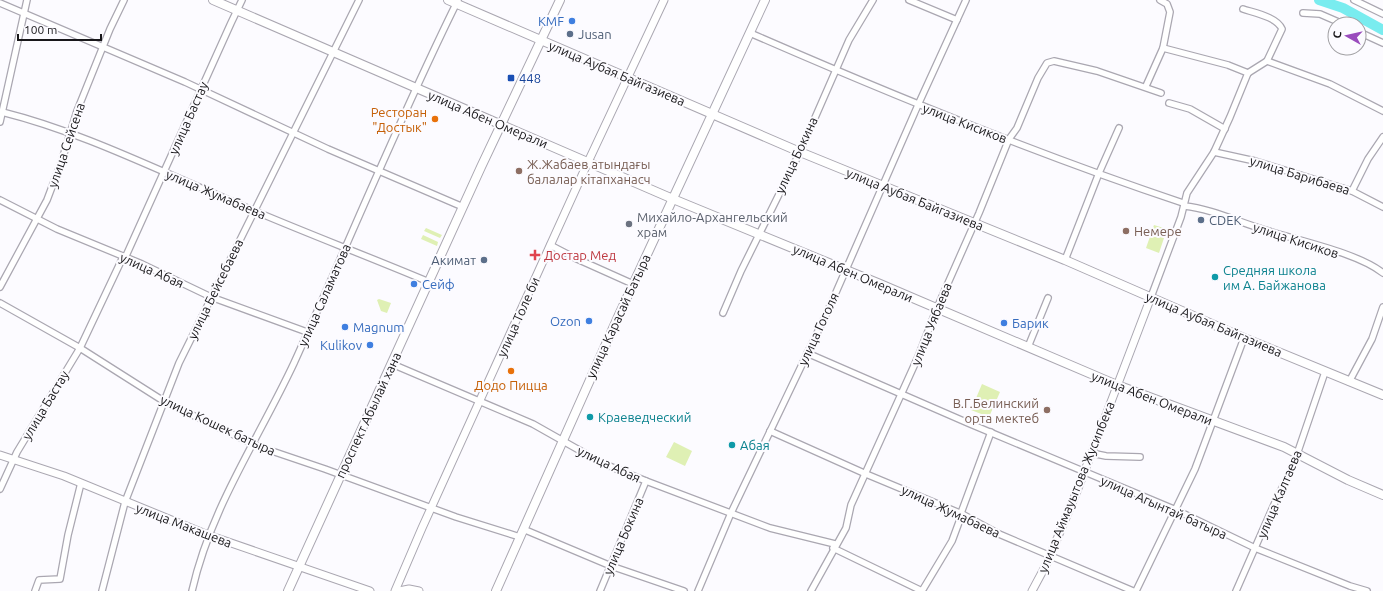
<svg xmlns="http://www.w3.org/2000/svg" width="1383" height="591" viewBox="0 0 1383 591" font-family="Ubuntu,sans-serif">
<rect width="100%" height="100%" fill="#fcfbff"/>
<g fill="#dff0b4">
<polygon points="1154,225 1167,229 1159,253 1146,248"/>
<polygon points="426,228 442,235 440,238 424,231"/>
<polygon points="423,235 438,242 437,246 421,239"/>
<polygon points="379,299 391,303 387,313 381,311 377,300"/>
<polygon points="982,384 1000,392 989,417 971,410"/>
<polygon points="674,442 692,451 685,466 666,457"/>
</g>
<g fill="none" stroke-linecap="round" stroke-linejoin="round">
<polyline stroke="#79ecef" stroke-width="10" points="1319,0 1343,8 1383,30"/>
<defs>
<g id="minor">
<polyline points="909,0 957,20"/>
<polyline points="1160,0 1167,4 1170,12 1163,48 1228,65 1248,73"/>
<polyline points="1354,0 1383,14"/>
<polyline points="0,3 185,82 328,149 463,207"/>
<path d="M1243 9C1255 13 1277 17 1282 29L1267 61"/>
<polyline points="1303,13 1320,14 1343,24"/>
<polyline points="1359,32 1383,43"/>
<path d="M750 33C892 95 1036 154 1183 203"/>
<polyline points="1248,73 1267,61 1330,84 1383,111"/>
<polyline points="1146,86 1163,48"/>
<polyline points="1169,103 1190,109 1225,129"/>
<path d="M2 112C78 131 149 166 222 197 290 227 360 253 429 282"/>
<polyline points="0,122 27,0"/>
<polyline points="1214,152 1255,161 1352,191 1383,207"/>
<polyline points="1352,191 1368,159 1383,137"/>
<polyline points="0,200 57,229 142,264 211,297 307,332"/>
<path d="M1184 206C1213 209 1240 223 1269 231 1300 241 1358 253 1383 273"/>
<polyline points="550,245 575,258 633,284"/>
<polyline points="125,258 231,23 242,0"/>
<polyline points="1065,260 1099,173 1119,128"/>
<polyline points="0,287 47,200 61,163 77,111 110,29 124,0"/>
<polyline points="1151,297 1181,217 1187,193 1214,152 1230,117 1248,73"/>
<polyline points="0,303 80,348 165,402 257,446 325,469 456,517 520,537"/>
<polyline points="723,313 741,271 800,152 849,40 873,0"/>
<polyline points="1028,347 1048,298"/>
<polyline points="807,353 968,423 1176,510 1255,548 1350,586 1367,591"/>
<polyline points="392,364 533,424 602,463 646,481 770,528 835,544"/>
<polyline points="1349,382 1372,339 1383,307"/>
<polyline points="770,431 866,474 962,514 999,534 1133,591"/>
<polyline points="1091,453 1106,456 1140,457"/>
<polyline points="0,489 17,452 80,348 123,257"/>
<polyline points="961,513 991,432"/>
<polyline points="523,529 611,566 684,591"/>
<polyline points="833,548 922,591"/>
<polyline points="35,591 39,580 60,579 68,535 81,483"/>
<polyline points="102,591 125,502 179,363 359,0"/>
<path d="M192 591C211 507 258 440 294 363 349 242 399 119 458 0"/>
<polyline points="600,591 646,481"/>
<polyline points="698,591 731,513 830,306 918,105 966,0"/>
<polyline points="811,591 846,528 851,505 918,357 937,308 979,213 1009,139 1017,128 1038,78 1047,63 1054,61 1097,71 1161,93"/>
<polyline points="922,591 952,541 962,514"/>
<polyline points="1136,591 1195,469 1244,338"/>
<polyline points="1236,591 1276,500 1293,466 1325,372"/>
</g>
<g id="tertiary">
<polyline points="0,455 64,476 208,535 370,591"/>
<polyline points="395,591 422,528 588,162 664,0"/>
<polyline points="399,591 409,589 419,591"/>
<polyline points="1032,591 1047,563 1077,491 1151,297"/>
</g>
<g id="secondary">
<polyline points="213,0 673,199 880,284 1117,385 1284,447 1348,480 1383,495"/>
<polyline points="448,0 800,152 1065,260 1244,338 1383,395"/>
<polyline points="288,591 481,167 560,0"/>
<polyline points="496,591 618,317 765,0"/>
</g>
</defs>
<use href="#minor" stroke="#aaa7b1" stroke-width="8"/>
<use href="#tertiary" stroke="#aaa7b1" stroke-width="9"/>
<use href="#secondary" stroke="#aaa7b1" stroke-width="10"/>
<use href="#minor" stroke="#fff" stroke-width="5.5"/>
<use href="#tertiary" stroke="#fff" stroke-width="7"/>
<use href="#secondary" stroke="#fff" stroke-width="8"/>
</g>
<g fill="#3f7fe0" stroke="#fcfbff" stroke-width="1.5">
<circle cx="572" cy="21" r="4"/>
<circle cx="414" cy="284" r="4"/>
<circle cx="589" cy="321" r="4"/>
<circle cx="1004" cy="323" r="4"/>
<circle cx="345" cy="327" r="4"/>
<circle cx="370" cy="345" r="4"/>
</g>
<g fill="#5c6f8a" stroke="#fcfbff" stroke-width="1.5">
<circle cx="570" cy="34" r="4"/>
<circle cx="1201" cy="220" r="4"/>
<circle cx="484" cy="260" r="4"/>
</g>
<rect fill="#1a4fb4" stroke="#fcfbff" stroke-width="1.5" x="507" y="74" width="8" height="8" rx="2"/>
<g fill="#e8710a" stroke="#fcfbff" stroke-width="1.5">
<circle cx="435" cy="119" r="4"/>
<circle cx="511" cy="371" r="4"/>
</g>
<g fill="#8d6e63" stroke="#fcfbff" stroke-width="1.5">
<circle cx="519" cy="171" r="4"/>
<circle cx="1126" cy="231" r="4"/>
<circle cx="1047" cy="410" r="4"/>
</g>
<circle fill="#6b7280" stroke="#fcfbff" stroke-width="1.5" cx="629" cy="224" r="4"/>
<path fill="#e0444e" stroke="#fcfbff" stroke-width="1.5" d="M533 249h4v4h4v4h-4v4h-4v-4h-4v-4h4z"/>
<g fill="#0f9aa8" stroke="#fcfbff" stroke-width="1.5">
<circle cx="1215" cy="277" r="4"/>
<circle cx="590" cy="417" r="4"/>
<circle cx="732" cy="445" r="4"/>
</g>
<g text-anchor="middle" stroke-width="4" stroke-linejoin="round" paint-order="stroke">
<g font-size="13" fill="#366cbe" stroke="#fcfbff" text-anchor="end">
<text x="564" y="26">KMF</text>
<text x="422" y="289" text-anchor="start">Сейф</text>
<text x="581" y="326">Ozon</text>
<text x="1012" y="328" text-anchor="start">Барик</text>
<text x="353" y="332" text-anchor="start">Magnum</text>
<text x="362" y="350">Kulikov</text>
</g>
<g font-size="13" fill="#4e5e75" stroke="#fcfbff" text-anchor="start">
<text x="578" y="39">Jusan</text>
<text x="1209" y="225">CDEK</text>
<text x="476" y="265" text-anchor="end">Акимат</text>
</g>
<g font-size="13" fill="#18171a" stroke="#fcfbff">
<text transform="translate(617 73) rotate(23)" y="5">улица Аубая Байгазиева</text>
<text transform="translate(188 118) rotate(-66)" y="5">улица Бастау</text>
<text transform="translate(488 119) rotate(23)" y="5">улица Абен Омерали</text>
<text transform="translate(965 123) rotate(21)" y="5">улица Кисиков</text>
<text transform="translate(66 145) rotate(-71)" y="5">улица Сейсена</text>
<text transform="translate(796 155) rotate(-65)" y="5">улица Бокина</text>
<text transform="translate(1300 175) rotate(17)" y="5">улица Барибаева</text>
<text transform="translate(216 194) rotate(23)" y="5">улица Жумабаева</text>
<text transform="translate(915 199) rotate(22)" y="5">улица Аубая Байгазиева</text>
<text transform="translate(1296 240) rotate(18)" y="5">улица Кисиков</text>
<text transform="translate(152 270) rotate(24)" y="5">улица Абая</text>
<text transform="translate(853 273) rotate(23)" y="5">улица Абен Омерали</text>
<text transform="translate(215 289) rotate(-64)" y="5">улица Бейсебаева</text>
<text transform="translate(324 295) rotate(-66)" y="5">улица Саламатова</text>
<text transform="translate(618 316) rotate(-65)" y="5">улица Карасай Батыра</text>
<text transform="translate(518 317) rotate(-66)" y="5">улица Толе би</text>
<text transform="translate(931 324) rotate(-68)" y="5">улица Уябаева</text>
<text transform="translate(1214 324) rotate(23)" y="5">улица Аубая Байгазиева</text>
<text transform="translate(818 329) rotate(-65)" y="5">улица Гоголя</text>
<text transform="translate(1152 398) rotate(21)" y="5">улица Абен Омерали</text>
<text transform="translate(45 405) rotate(-59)" y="5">улица Бастау</text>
<text transform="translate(368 415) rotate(-65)" y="5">проспект Абылай хана</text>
<text transform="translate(218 425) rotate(25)" y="5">улица Кошек батыра</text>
<text transform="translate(609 464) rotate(25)" y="5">улица Абая</text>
<text transform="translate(1076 487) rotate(-68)" y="5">улица Аймауытова Жусипбека</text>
<text transform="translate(1279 494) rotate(-67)" y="5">улица Калтаева</text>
<text transform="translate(1164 507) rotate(24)" y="5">улица Агынтай батыра</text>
<text transform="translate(951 511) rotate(25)" y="5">улица Жумабаева</text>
<text transform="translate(184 525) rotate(21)" y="5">улица Макашева</text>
<text transform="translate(623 536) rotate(-67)" y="5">улица Бокина</text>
</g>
<g font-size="13" fill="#164399" stroke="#fcfbff" text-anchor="start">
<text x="519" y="83">448</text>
</g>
<g font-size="13" fill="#c56008" stroke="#fcfbff" text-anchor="end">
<text x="427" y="117">Ресторан<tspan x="427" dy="15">"Достык"</tspan></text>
<text x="511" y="390" text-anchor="middle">Додо Пицца</text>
</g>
<g font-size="13" fill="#785e54" stroke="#fcfbff" text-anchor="start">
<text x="527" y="169">Ж.Жабаев атындағы<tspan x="527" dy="15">балалар кітапханасч</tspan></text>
<text x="1134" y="236">Немере</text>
<text x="1039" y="408" text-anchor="end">В.Г.Белинский<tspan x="1039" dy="15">орта мектеб</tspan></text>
</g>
<g font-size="13" fill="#5b616d" stroke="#fcfbff" text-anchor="start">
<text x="637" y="222">Михайло-Архангельский<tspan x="637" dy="15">храм</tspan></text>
</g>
<g font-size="13" fill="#be3a42" stroke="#fcfbff" text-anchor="start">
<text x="544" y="260">Достар Мед</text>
</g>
<g font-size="13" fill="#0d838f" stroke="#fcfbff" text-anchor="start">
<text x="1223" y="275">Средняя школа<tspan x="1223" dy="15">им А. Байжанова</tspan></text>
<text x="598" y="422">Краеведческий</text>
<text x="740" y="450">Абая</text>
</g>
</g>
<g transform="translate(1347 36) rotate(278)"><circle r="19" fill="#fcfbff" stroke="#a1a0a3"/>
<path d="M0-3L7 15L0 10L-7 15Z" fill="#9a4cbd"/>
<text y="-6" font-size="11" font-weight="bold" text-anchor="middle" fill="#18171a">С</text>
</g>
<path d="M18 34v6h83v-6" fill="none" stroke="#18171a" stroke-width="2"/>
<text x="24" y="34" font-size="12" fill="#18171a" stroke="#fcfbff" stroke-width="3" paint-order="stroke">100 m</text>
</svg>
